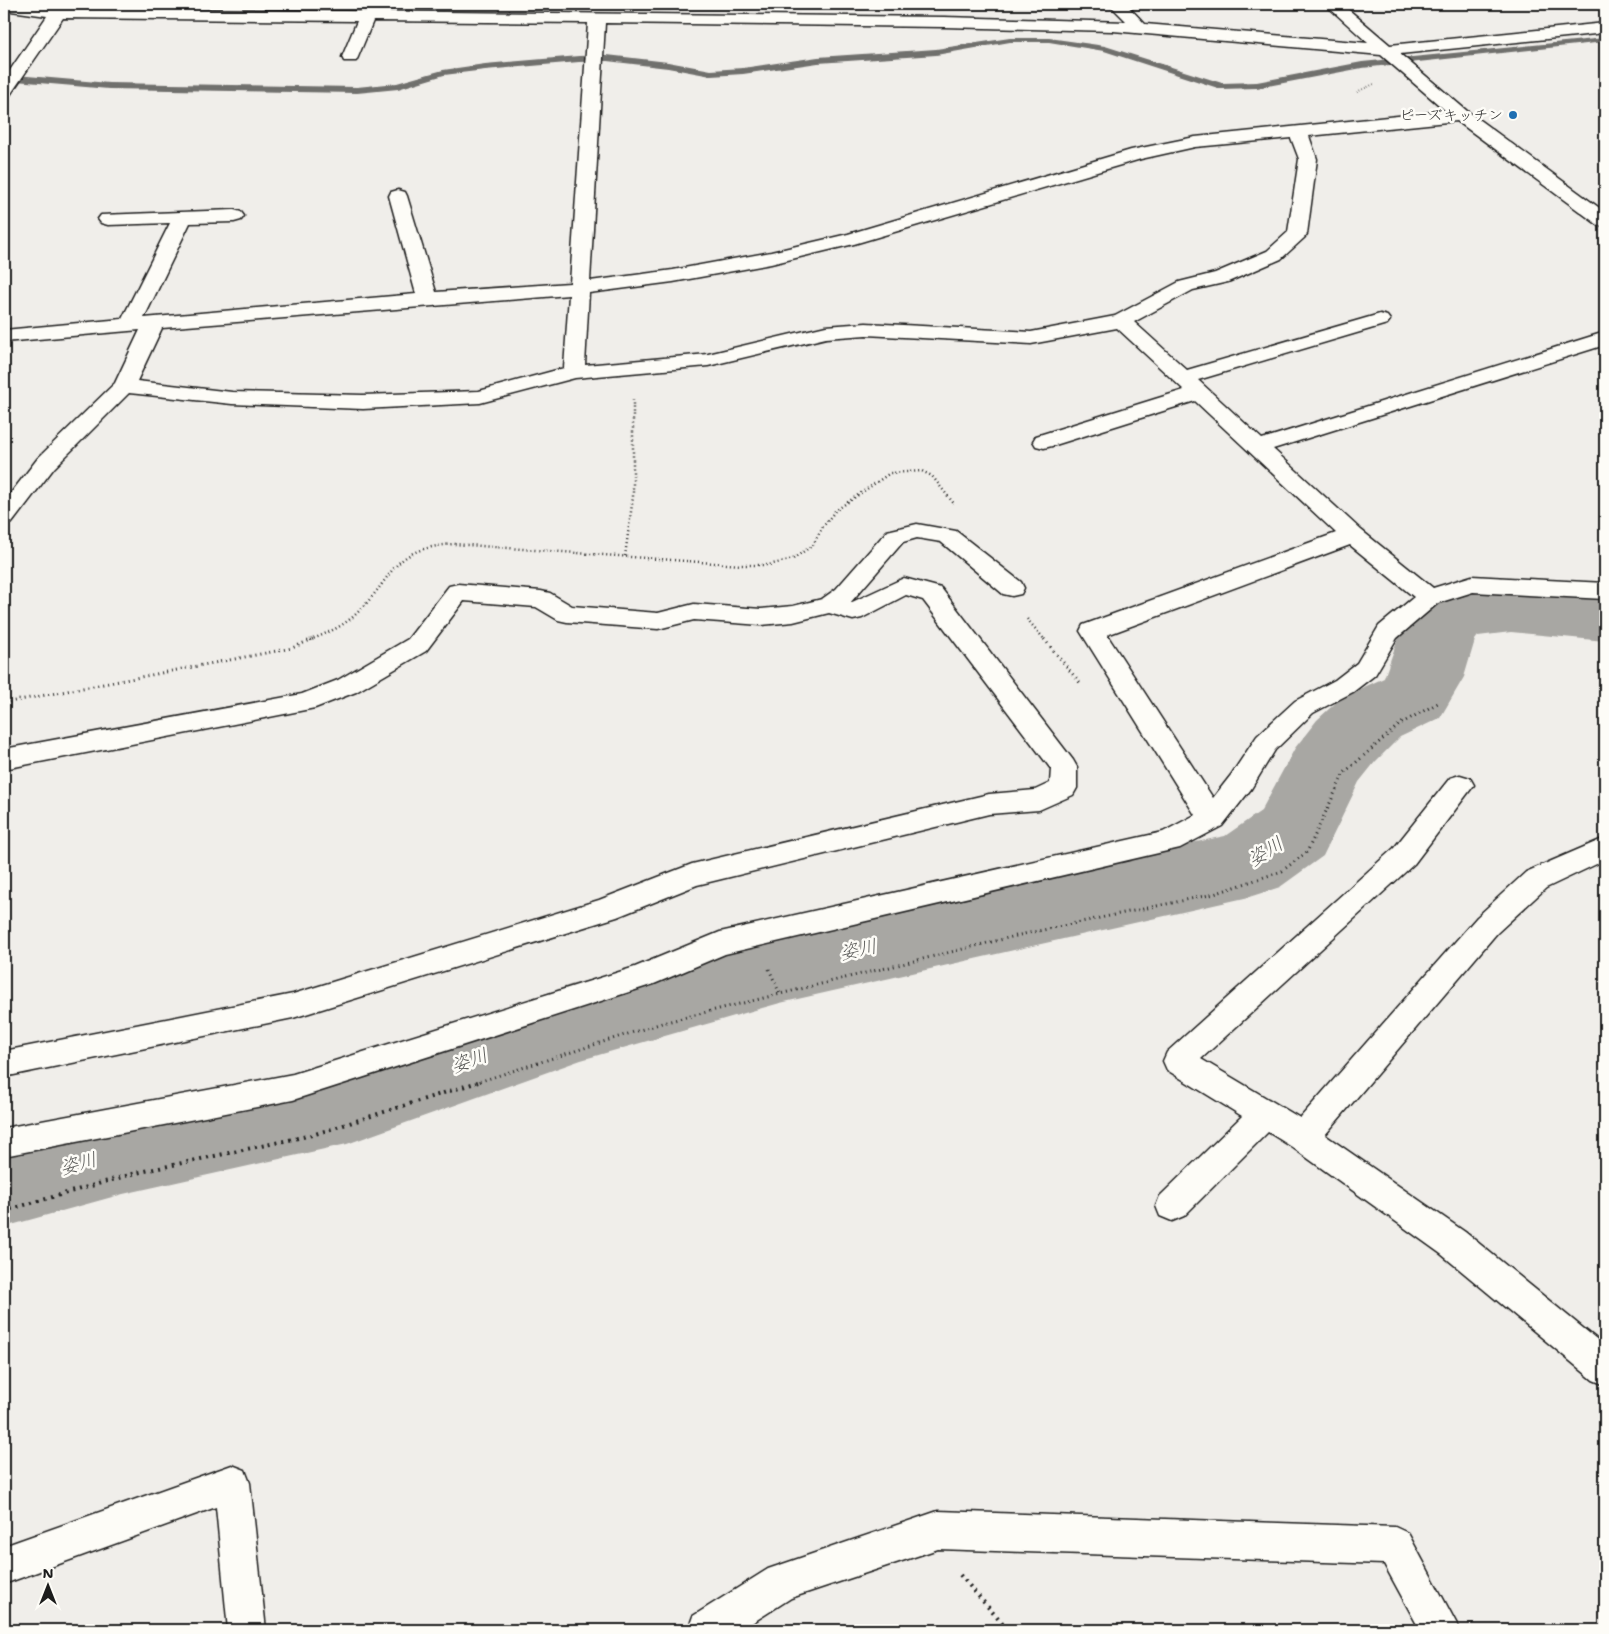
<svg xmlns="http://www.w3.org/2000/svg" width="1609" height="1634" viewBox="0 0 1609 1634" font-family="'Shantell Sans','Klee One',sans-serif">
<rect width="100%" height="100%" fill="#f0eeea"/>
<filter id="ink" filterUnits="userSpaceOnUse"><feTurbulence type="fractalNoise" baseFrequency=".02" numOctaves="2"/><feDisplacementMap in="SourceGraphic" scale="10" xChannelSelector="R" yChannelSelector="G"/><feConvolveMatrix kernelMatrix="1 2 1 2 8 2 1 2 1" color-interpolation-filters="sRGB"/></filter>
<g filter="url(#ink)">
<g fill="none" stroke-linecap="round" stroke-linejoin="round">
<polygon fill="#706f6d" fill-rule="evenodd" points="1010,38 1049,38 1105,46 1222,83 1257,82 1362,62 1605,38 1605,42 1362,68 1257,88 1221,89 1104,51 1049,42 1010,42 936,55 818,63 743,74 711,76 668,68 607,61 579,62 485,70 444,75 398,89 357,93 109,89 4,80 4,74 109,83 357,87 397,83 443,70 485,64 579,56 607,55 668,62 711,70 743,68 818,57 936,49"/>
<polygon fill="#a8a7a3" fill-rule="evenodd" points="1511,582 1605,591 1605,641 1511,632 1478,636 1475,640 1464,677 1440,718 1400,737 1375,762 1359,782 1323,856 1280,887 1249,897 780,1003 581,1060 347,1144 123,1194 4,1227 4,1139 123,1108 347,1062 570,985 780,929 1225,836 1261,811 1295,748 1317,720 1342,697 1384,678 1400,633 1412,615 1428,596 1455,589"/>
<defs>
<g id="minor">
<path d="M4 4H28L58 8 944 17 1127 22 1109 4H1126L1145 24 1368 43 1325 4H1342L1390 45 1605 23V33L1400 54 1467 111 1605 212V227L1598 225 1457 121 1309 136 1317 159 1307 234 1304 238 1281 259 1228 282 1193 290 1134 322 1187 370 1373 316 1380 314 1387 316 1390 320 1387 324 1198 380 1262 439 1605 332V345L1273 449 1361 530 1433 588 1472 576 1605 583V599L1473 592 1438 603 1397 638 1375 675 1353 692 1313 713 1275 750 1251 789 1222 826 1180 848 725 954 654 984 293 1100 4 1156V1128L293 1074 635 967 720 932 1163 832 1195 815 1080 631 1083 625 1336 533 1195 401 1052 446 1044 448 1036 446 1033 441 1036 436 1184 390 1117 328 1031 344 866 335 826 338 708 366 575 378 480 403 363 409 232 404 129 393 54 468 12 523 4 525V502L38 458 115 383 140 330 4 342V330L122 319 170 223 108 225 101 223 98 219 101 215 234 210 241 212 244 216 241 220 234 222 190 223 144 318 416 294 389 196 391 192 398 190 405 192 407 196 436 292 570 283 588 23 373 21 358 57 356 61H344L342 57 357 21 63 18 10 95 4 96V79L47 16 4 10ZM605 23 944 27 1113 31 1381 55 1446 111 1195 137 1131 150 848 234 771 252 673 270 590 281ZM1291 138 1299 159 1288 232 1267 251 1215 273 1179 282 1115 316 1031 332 866 323 826 326 708 354 585 365 589 293 673 282 771 264 854 244 1141 159 1195 147ZM569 295 564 368 479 391 363 395 232 392 137 381 162 328ZM1350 545 1414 597 1379 626 1357 663 1335 680 1295 701 1257 736 1231 775 1213 798 1107 635Z"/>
<polygon points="917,524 956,531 1021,582 1024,588 1021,594 1012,596 1003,594 941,542 917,538 903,542 850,603 904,578 941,588 1073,760 1077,767 1077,788 1073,795 1039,810 989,814 697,885 617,917 293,1018 4,1077 4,1051 293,994 599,900 692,864 989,794 1035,790 1050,783 1051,769 923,600 906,595 862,618 853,620 829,613 793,622 761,625 694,620 658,629 567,622 558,620 536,607 464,601 426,651 356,692 315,708 4,769 4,749 302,694 338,680 408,639 449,586 458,584 541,591 550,593 572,606 658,613 694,604 761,609 793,606 822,599 836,589 887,531"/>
<polygon points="1460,775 1470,778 1474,785 1414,864 1201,1059 1300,1118 1477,917 1526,872 1605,838 1605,860 1546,888 1497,933 1325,1135 1465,1232 1605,1346 1605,1385 1593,1380 1441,1254 1292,1147 1268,1132 1184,1216 1172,1221 1160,1216 1156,1206 1160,1196 1242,1116 1167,1070 1163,1061 1167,1052 1394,848 1450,778"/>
<polygon points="232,1465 245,1470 250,1483 266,1630 228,1630 216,1507 4,1584 4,1546"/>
<polygon points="938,1511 1395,1527 1408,1533 1460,1630 1420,1630 1384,1564 938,1549 791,1598 741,1630 688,1630 693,1616 768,1569"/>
</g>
</defs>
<use href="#minor" stroke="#1c1c1c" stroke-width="3"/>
<polyline stroke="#1c1c1c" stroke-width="2" stroke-dasharray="0.5 2.5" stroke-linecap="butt" points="1357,92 1376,83"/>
<g stroke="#1c1c1c" stroke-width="2.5" stroke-dasharray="1 3" stroke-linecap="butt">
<polyline points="625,556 633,497 633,397"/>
<polyline points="1027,619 1045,640"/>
<path d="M310 640C328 633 346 625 359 611 398 572 390 549 454 544L741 565H769L793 559 813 545 822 528 835 511 890 473 922 471 932 476 955 505"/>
</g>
<g stroke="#1c1c1c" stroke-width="3" stroke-dasharray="1 4" stroke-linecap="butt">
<polyline points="1044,639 1080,683"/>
<polyline points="4,703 292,648 313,639"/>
<polyline points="769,969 780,994"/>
<polyline points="475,1083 662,1023 1024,934 1214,894 1282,871 1307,852 1344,773 1400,724 1438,703"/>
</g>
<g stroke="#1c1c1c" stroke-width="4" stroke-dasharray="2 5" stroke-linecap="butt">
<polyline points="4,1211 136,1173 312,1135 478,1082"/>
<polyline points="960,1575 1008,1630"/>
</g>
<use href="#minor" fill="#fdfcf7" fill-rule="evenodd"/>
</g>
</g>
<circle fill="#1f6fb2" stroke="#fdfcf7" stroke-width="2" cx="1513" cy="115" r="5"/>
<g text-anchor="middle" stroke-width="5" stroke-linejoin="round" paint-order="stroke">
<g font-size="15" fill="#1c1c1c" stroke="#fdfcf7" text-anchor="end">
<text x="1503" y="120">ピーズキッチン</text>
</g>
<g font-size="19" font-style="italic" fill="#5b5b59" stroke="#fdfcf7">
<text transform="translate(1265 851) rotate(-32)" y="7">姿川</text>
<text transform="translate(858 949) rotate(-12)" y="7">姿川</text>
<text transform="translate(469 1060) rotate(-20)" y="7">姿川</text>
<text transform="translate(78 1163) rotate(-15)" y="7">姿川</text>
</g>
</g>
<rect width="1609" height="1634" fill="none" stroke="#fdfcf7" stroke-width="20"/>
<rect x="10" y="10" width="1589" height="1614" fill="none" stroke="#1c1c1c" stroke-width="2" filter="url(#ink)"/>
<g transform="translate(48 1586)" stroke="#fdfcf7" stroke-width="4" paint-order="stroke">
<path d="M0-4L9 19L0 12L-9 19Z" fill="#1c1c1c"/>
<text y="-8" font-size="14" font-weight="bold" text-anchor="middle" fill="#1c1c1c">N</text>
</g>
</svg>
